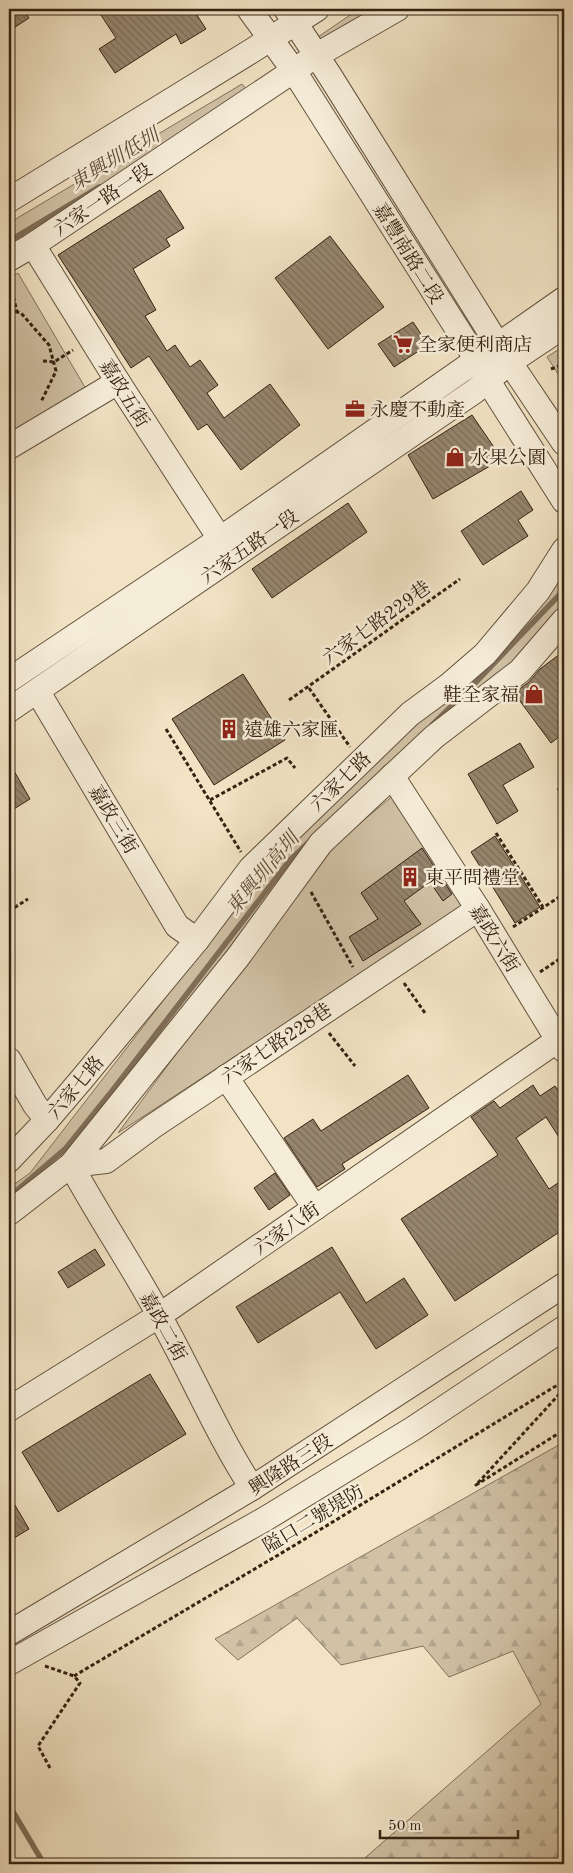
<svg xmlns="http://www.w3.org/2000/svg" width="573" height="1873" viewBox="0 0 573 1873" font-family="'Old Standard TT','Noto Serif TC',serif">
<defs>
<pattern id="forest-firs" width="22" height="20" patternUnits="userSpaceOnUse" patternTransform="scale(1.25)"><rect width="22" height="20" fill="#d1c2a6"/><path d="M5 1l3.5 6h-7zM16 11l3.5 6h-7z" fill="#b4a68e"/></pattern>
<pattern id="building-back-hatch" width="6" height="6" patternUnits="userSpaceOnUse" patternTransform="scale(1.25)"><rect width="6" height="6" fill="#96866e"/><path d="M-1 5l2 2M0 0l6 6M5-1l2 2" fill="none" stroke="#7b6d59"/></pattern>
</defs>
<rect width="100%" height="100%" fill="#f1e3c4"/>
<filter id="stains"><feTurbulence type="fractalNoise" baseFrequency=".004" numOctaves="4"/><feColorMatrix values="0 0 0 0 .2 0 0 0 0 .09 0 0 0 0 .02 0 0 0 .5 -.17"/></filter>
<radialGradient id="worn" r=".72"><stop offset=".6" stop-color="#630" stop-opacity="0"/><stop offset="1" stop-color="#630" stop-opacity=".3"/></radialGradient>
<polygon fill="url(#forest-firs)" stroke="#82725c" points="564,1442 564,1864 358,1864 541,1704 513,1651 449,1677 423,1646 341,1665 297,1618 238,1660 215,1639"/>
<g fill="#d1c2a6" stroke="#82725c">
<polygon points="359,9 398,9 327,55 315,39"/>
<polygon points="242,84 257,102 9,250 9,223"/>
<polygon points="18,273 86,389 9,436 9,278"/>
<polygon points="564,346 564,383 547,357"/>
<polygon points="564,568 564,608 514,665 295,862 75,1148 9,1203 9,1188 30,1173 258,878"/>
<polygon points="395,794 469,903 118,1133 322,855"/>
</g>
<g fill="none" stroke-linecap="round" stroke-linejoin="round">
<g stroke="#7f6e58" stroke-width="5.5">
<polyline points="9,241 99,187"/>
<polyline points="432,725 477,681 563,591"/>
<polyline points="9,1197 66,1148 112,1091 290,860 309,842"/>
<polyline points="9,1805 44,1864"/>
</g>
</g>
<g fill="url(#building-back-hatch)" stroke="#342211">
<polygon points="9,9 23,9 29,18 9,31"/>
<polygon points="97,9 193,9 206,29 181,44 176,34 115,73 99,49 116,38"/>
<polygon points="160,190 184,228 166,239 170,246 133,269 156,310 145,316 167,351 175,345 190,367 200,360 218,385 207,393 224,418 270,384 300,425 241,470 207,424 198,430 149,356 131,368 58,255"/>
<polygon points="330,236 384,307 328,349 275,278"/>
<polygon points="413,322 428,345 394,367 378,344"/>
<polygon points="472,415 502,459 433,499 408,455"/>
<polygon points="521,491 533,510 518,520 528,536 483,565 461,531"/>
<polygon points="348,503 367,532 272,598 252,569"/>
<polygon points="564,651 564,733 551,743 514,693 529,682 540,669"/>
<polygon points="243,674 285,740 214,785 172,719"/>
<polygon points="520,743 534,767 503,785 518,811 497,824 468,774"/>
<polygon points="9,762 30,799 9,812"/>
<polygon points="495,836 540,907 515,923 471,852"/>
<polygon points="422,848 452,894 443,901 430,882 404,901 421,924 363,961 349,937 378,919 361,893"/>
<polygon points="408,1075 429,1108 342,1164 345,1169 317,1187 284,1138 313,1119 321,1131"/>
<polygon points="533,1085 540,1096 555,1086 564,1099 564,1145 546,1117 516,1138 549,1189 564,1179 564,1229 455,1301 401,1219 498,1155 471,1117 494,1101 500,1108"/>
<polygon points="275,1173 290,1195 269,1210 254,1188"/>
<polygon points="332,1247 366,1303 404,1278 428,1315 376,1349 340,1292 258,1343 236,1307"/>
<polygon points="95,1249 105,1265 68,1288 58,1272"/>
<polygon points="150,1374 186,1434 58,1512 22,1452"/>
<polygon points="9,1495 29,1529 9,1541"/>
</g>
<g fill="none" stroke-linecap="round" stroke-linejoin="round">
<defs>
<g id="minor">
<polyline points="249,9 294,71 477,360 488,381 564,501"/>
<polyline points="286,9 330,76 498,345 564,443"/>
<polyline points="9,200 253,50 317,9"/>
<polyline points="33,245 118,382 220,539"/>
<polyline points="9,259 33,245 317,55 397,9"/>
<polyline points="9,447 118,382"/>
<polyline points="9,680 220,539 564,299"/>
<polyline points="38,692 177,926 197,940"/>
<polyline points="9,710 475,391 510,362 564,326"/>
<polyline points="392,776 478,909 564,1050"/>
<polyline points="9,1060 35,1105 47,1120"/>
<polyline points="226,1077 315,1208"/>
<polyline points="9,1160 47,1120 82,1079 197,940 251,868 410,714 448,686 485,654 538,591 564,550"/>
<polyline points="9,1213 71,1165 238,957 321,843 434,737 520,671 564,620"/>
<polyline points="9,1409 160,1315 558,1040"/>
<path d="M252 1488C217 1434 192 1374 160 1317 132 1265 99 1217 71 1165L106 1161 152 1127 478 909"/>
<polyline points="9,1633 252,1488 564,1285"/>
<polyline points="9,1663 265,1519 414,1428 564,1328"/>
</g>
</defs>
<use href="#minor" stroke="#63523e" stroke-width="26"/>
<g stroke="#342211" stroke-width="3" stroke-dasharray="4 2.5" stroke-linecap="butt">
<polyline points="9,278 17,312"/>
<polyline points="9,310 21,313 49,345 56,371 41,402"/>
<polyline points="43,361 54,362 73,350"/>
<polyline points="551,369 564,364"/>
<polyline points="9,415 13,417"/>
<polyline points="309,688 350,747"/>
<polyline points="289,700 460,579"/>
<polyline points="166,729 241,852"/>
<polyline points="558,788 564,797"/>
<polyline points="210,800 287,758 295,768"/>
<polyline points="496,833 543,907"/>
<polyline points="311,892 353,967"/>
<polyline points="9,911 28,899"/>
<polyline points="513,927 564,894"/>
<polyline points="540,972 564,956"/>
<polyline points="404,983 425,1013"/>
<polyline points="329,1033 355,1066"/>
<polyline points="564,1389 476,1485 564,1430"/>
<polyline points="45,1666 74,1676"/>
<polyline points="74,1676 290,1548 564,1381"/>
<polyline points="50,1768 38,1746 80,1683 74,1676"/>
</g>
<use href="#minor" stroke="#f6edd9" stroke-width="24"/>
</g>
<defs>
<symbol id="supermarket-bare" viewBox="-9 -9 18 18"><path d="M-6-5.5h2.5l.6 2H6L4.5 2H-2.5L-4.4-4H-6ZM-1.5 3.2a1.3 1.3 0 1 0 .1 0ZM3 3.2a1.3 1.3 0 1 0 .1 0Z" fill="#8f2418" stroke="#f6edd9" stroke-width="2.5" paint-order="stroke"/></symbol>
<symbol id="office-bare" viewBox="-9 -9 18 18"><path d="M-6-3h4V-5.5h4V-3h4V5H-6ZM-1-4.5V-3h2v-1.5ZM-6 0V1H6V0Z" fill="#8f2418" stroke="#f6edd9" stroke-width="2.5" paint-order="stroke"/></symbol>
<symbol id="shop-bare" viewBox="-9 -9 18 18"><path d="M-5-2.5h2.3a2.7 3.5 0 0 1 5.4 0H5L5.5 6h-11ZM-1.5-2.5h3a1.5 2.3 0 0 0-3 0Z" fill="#8f2418" stroke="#f6edd9" stroke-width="2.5" paint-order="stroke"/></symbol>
<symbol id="building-bare" viewBox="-9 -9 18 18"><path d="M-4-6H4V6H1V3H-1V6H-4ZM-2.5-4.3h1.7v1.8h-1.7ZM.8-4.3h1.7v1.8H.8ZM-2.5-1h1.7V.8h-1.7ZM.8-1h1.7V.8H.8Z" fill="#8f2418" stroke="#f6edd9" stroke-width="2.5" paint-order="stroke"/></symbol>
</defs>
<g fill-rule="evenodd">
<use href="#supermarket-bare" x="389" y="330" width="28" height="28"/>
<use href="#office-bare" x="341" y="395" width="28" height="28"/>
<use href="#shop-bare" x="441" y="443" width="28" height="28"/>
<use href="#shop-bare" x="520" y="680" width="28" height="28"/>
<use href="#building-bare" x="215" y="715" width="28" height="28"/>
<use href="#building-bare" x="396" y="863" width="28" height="28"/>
</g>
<g text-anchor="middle" stroke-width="5" stroke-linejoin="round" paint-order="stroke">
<g font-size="19" fill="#342211" stroke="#f6edd9">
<text transform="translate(102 199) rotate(-34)" y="7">六家一路一段</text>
<text transform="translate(409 253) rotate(58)" y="7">嘉豐南路二段</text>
<text transform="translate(125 393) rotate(58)" y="7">嘉政五街</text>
<text transform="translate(249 546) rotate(-35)" y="7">六家五路一段</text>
<text transform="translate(376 622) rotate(-36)" y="7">六家七路229巷</text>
<text transform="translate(340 781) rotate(-44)" y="7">六家七路</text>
<text transform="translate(114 819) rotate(59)" y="7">嘉政三街</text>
<text transform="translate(495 938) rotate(58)" y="7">嘉政六街</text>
<text transform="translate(276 1043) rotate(-34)" y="7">六家七路228巷</text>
<text transform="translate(75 1087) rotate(-50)" y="7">六家七路</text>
<text transform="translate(286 1228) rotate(-35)" y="7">六家八街</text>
<text transform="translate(164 1326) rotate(61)" y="7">嘉政二街</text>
<text transform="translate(290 1464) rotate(-33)" y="7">興隆路三段</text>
<text transform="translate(313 1518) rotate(-31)" y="7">隘口二號堤防</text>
</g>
<g font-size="19" fill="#342211" stroke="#f6edd9" text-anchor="start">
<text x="418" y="351">全家便利商店</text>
<text x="370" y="416">永慶不動產</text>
<text x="470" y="464">水果公園</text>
<text x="519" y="701" text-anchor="end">鞋全家福</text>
<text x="244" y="736">遠雄六家匯</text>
<text x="425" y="884">東平問禮堂</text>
</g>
<g font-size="20" font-style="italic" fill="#604e3a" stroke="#f6edd9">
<text transform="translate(114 159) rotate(-31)" y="7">東興圳低圳</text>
<text transform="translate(262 873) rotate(-50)" y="7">東興圳高圳</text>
</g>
</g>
<rect width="573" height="1873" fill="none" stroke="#f1e3c4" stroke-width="30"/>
<rect x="10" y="10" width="553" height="1853" fill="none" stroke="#342211" stroke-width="2.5"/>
<rect x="15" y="15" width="543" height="1843" fill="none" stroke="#342211"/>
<path d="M380 1830v8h138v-8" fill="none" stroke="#342211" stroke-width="2.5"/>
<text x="388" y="1830" font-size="15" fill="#342211" stroke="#f6edd9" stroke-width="4" paint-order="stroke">50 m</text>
<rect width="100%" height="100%" filter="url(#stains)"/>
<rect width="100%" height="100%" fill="url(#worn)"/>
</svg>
